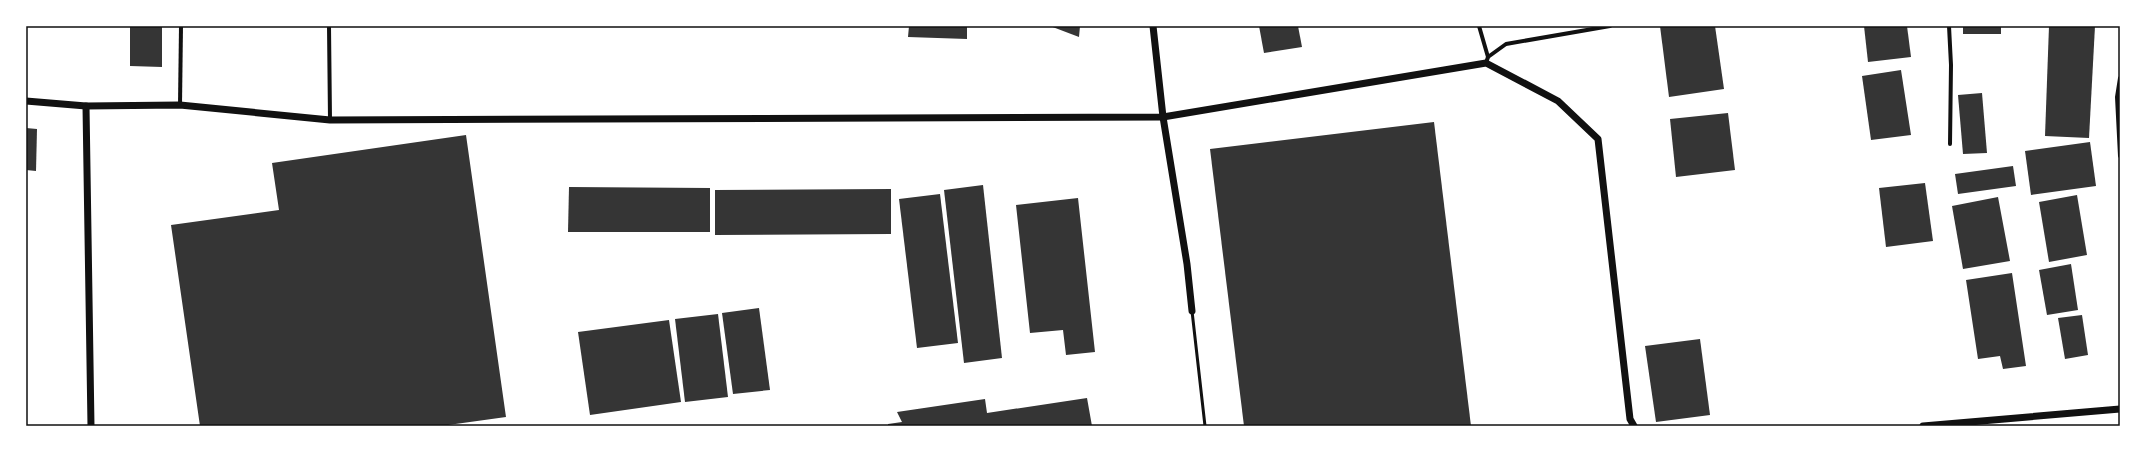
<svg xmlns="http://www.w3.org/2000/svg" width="2146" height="452" viewBox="0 0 2146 452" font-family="Jost,sans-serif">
<rect width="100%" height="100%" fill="#fff"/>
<g fill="#353535">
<polygon points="130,26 162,26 162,67 130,66"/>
<polygon points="909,26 967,26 967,39 908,37"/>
<polygon points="1050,26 1080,26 1079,37"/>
<polygon points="1259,26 1298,26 1302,47 1264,53"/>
<polygon points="1660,26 1715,26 1724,89 1669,97"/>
<polygon points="1864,26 1907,26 1911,57 1868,62"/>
<rect x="1963" y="26" width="38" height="8"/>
<polygon points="2049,26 2095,26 2089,138 2045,136"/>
<polygon points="1901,70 1911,135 1871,140 1862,76"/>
<polygon points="1982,93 1987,153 1963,154 1958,95"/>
<polygon points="1728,113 1735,170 1676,177 1670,119"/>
<polygon points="1434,122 1471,426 1244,426 1210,149"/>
<polygon points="26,128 37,129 36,171 26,170"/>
<polygon points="466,135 506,417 441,426 200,426 171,225 279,210 272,163"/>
<polygon points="2090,142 2096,186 2031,195 2025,151"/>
<polygon points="2013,166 2016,186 1958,194 1955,174"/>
<polygon points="1925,183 1933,241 1886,247 1879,188"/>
<polygon points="983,185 1002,358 964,363 944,190"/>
<polygon points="569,187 710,188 710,232 568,232"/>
<polygon points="891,189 891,234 715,235 715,190"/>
<polygon points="940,194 958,343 917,348 899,199"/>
<polygon points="2077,195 2087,255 2049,262 2039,202"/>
<polygon points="1998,197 2010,261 1963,269 1952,206"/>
<polygon points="1078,198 1095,352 1066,355 1063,330 1030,333 1016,205"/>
<polygon points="2071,264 2078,310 2047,315 2039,270"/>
<polygon points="2012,273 2026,366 2003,369 2000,356 1978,359 1966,280"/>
<polygon points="759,308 770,390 733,394 722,313"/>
<polygon points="718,314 728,397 685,402 675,319"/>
<polygon points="2082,315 2088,355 2065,359 2058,318"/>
<polygon points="669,320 681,402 590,415 578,332"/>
<polygon points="1700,339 1710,415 1656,422 1645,346"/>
<polygon points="1087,398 1092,426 888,426 888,424 902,422 897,412 985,399 987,413"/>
</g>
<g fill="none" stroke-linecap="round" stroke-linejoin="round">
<polyline stroke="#111" stroke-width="3" points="1192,311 1205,426"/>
<g stroke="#111" stroke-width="4">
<polyline points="329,26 330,120"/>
<polyline points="1479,26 1488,57"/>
<polyline points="1949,26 1951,65 1950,144"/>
<polyline points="1486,63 1488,57 1506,44 1610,26"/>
<polyline points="2120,78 2117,97 2120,156"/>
<polyline points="180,105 181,26"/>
</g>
<g stroke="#111" stroke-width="7">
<polyline points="1153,26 1163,117 1187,264 1192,311"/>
<polyline points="26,101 86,106 180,105 330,120 1163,117 1486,63 1558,101 1598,139 1630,419 1634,426"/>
<polyline points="86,106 91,426"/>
<polyline points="1923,426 2120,409"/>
</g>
</g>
<rect width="2146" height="452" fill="none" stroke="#ffffff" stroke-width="54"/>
<rect x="27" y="27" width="2092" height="398" fill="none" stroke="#111" stroke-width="1.5"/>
</svg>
